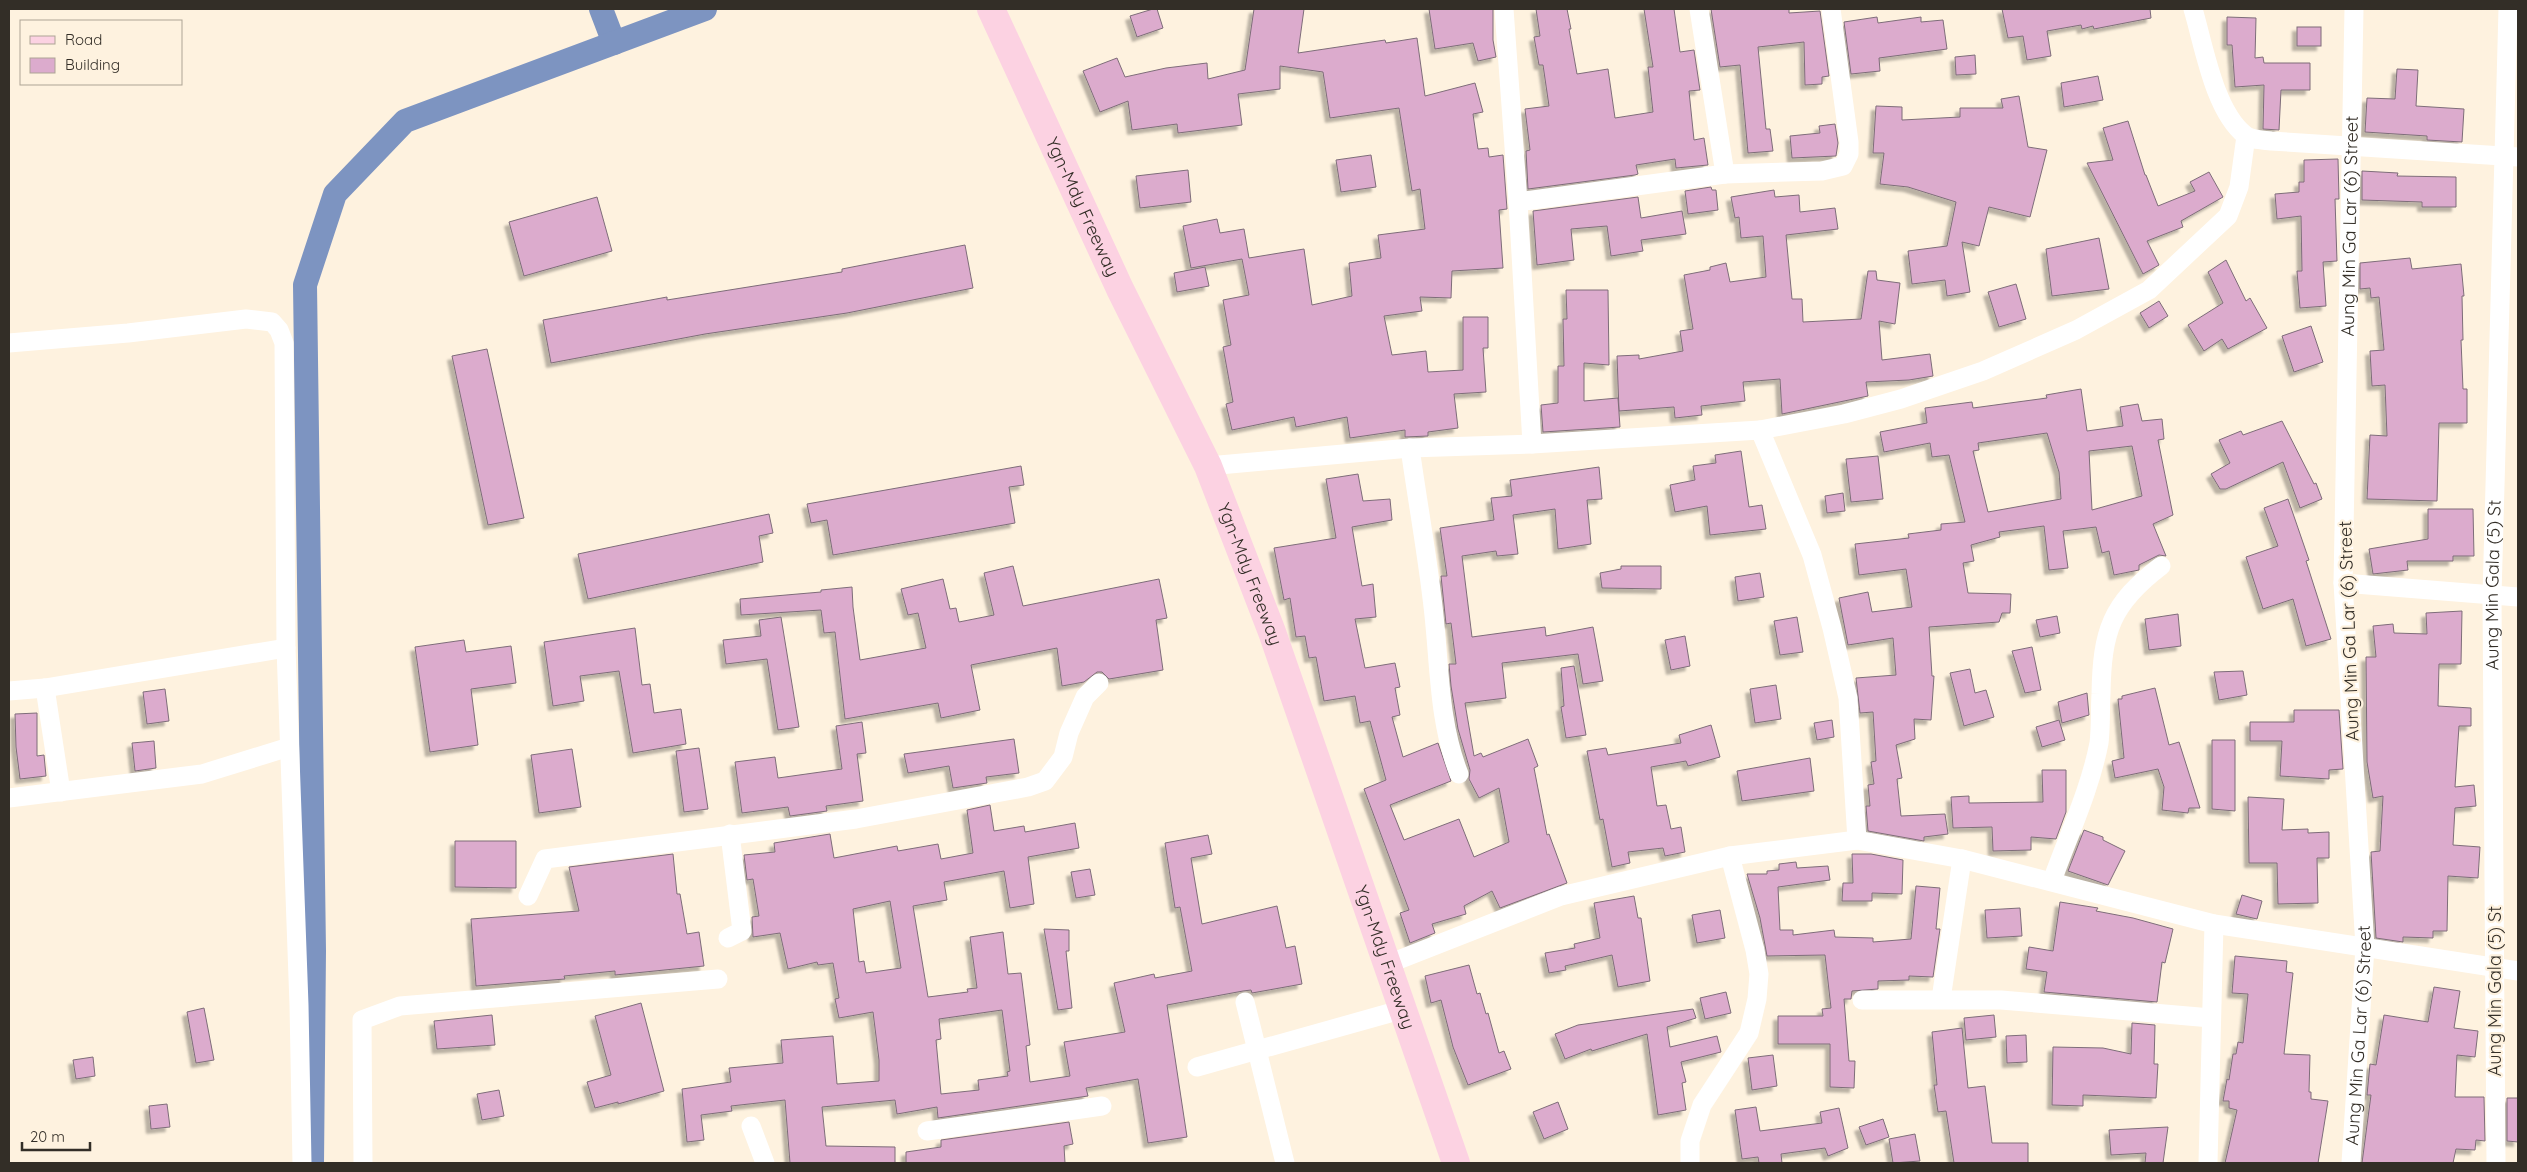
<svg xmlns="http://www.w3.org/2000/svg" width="2527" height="1172" viewBox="0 0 2527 1172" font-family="Quicksand,sans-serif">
<defs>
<filter id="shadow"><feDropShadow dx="-4.5" dy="4.5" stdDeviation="1" flood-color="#0004"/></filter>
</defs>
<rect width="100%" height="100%" fill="#fef2df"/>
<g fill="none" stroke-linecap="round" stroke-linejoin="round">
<g stroke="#7d94c1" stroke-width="24">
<polyline points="601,9 614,43"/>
<polyline points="312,1163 314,951 305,285 335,194 405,121 705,9"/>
</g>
</g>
<g fill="#dcabcd" stroke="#7e6d79" fill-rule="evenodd" filter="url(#shadow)">
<polygon points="1153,9 1157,9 1163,28 1137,37 1130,16"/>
<polygon points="1254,9 1304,9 1298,53 1385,40 1386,43 1417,38 1425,96 1475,83 1483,112 1473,114 1478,149 1488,148 1489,157 1503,155 1507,209 1499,210 1503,268 1452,271 1451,298 1420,297 1422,311 1384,316 1392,355 1426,351 1428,372 1463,370 1463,317 1488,317 1488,348 1483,348 1486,392 1454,394 1458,428 1428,432 1428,436 1405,437 1405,430 1350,438 1347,417 1296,427 1294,417 1232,430 1226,404 1233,402 1223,347 1231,345 1223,300 1249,295 1242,259 1191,268 1183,226 1217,219 1220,233 1244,229 1249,258 1304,249 1312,305 1352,296 1349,263 1381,258 1378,235 1425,229 1420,189 1412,191 1399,108 1330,118 1323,72 1280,66 1280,89 1238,94 1242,125 1178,133 1177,124 1132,130 1128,101 1100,112 1083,71 1117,58 1125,77 1166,68 1207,63 1208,79 1245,70"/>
<polygon points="1429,9 1493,9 1493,40 1496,57 1478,61 1473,43 1435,49"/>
<polygon points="1536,9 1567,9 1571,29 1569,29 1577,74 1608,69 1615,118 1653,112 1648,67 1653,67 1644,9 1674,9 1680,52 1694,50 1700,90 1689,91 1694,140 1704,138 1708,165 1676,168 1675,159 1636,165 1638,174 1635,175 1528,189 1526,151 1530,150 1525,109 1549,106 1543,65 1539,65 1534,37 1540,36"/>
<polygon points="1711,9 1789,9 1789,13 1820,11 1829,76 1822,77 1822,84 1805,85 1804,42 1758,47 1766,129 1770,129 1773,151 1748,153 1740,65 1720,67"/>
<polygon points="2002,9 2150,9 2151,18 2094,29 2093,26 2082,29 2081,25 2047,31 2051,56 2027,60 2023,36 2008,38"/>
<polygon points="1877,17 1878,23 1921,17 1921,22 1943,20 1947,49 1879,58 1880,71 1851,74 1844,22"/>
<polygon points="2227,17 2256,18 2255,58 2263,57 2264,63 2310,63 2310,90 2281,90 2279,130 2263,129 2264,85 2235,87 2232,45 2227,45"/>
<rect x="2297" y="27" width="24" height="19"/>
<polygon points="1975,55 1976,74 1956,75 1955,57"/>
<polygon points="2397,69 2418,70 2416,106 2464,109 2462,142 2427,140 2427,136 2365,132 2367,98 2395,99"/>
<polygon points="2098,76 2103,100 2064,107 2061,83"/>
<polygon points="2019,96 2028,147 2047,150 2030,217 1989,207 1979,246 1962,242 1970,292 1947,296 1945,280 1912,284 1908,251 1947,246 1956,202 1908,187 1880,184 1884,153 1873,153 1876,106 1902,107 1902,120 1960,117 1960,108 2003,108 2001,99"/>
<polygon points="2128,121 2145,175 2146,175 2158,206 2195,191 2190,182 2209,172 2223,197 2181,221 2183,227 2147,241 2159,265 2143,274 2087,163 2113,160 2103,128"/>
<polygon points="1835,124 1838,143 1836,156 1792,158 1790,136 1820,133 1819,126"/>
<polygon points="1371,155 1376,187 1341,192 1336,160"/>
<polygon points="2338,159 2339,199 2335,199 2337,261 2323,262 2326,306 2300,308 2297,271 2302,271 2301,216 2277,219 2275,194 2299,192 2299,182 2304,182 2304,160"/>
<polygon points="1188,170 1191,202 1140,208 1136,176"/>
<polygon points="2362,171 2398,173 2397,176 2456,177 2456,207 2422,207 2422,202 2362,200"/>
<polygon points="1711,187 1712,190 1716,190 1718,210 1688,214 1685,191"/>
<polygon points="1774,190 1775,197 1799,195 1800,212 1835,208 1838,229 1786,235 1792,299 1802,299 1803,322 1861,319 1868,271 1876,271 1877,280 1900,283 1895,324 1879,321 1882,360 1930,354 1933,376 1909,380 1866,382 1868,396 1782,414 1780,379 1743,382 1745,401 1701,406 1702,415 1675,418 1674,407 1619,411 1617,356 1639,355 1639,359 1683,351 1680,331 1693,329 1684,275 1710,270 1710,267 1726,263 1730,282 1766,277 1763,236 1741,238 1739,217 1735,218 1731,197"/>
<polygon points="597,197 612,251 524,276 509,222"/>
<polygon points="1638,197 1641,218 1682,211 1686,234 1641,240 1643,251 1611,256 1607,226 1571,229 1574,260 1537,265 1533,211"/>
<polygon points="2099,238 2109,289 2052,296 2046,249"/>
<polygon points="965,245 973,288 847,313 705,334 551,363 543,320 667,297 667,300 842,272 842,269"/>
<polygon points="2410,258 2412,269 2461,264 2464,296 2462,296 2463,340 2461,340 2463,389 2467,389 2467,423 2439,423 2437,501 2367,499 2370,435 2387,436 2385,385 2372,386 2370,351 2384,350 2379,297 2371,298 2370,288 2360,289 2360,263"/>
<polygon points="2226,260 2246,301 2250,298 2267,328 2228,349 2222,339 2204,351 2188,325 2223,303 2208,272"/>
<polygon points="1205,267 1209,286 1177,292 1174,273"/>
<polygon points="2016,284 2026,319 1999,327 1988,292"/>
<polygon points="1566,290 1608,290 1609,365 1584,363 1584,401 1618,398 1620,427 1543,432 1541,405 1558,403 1558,366 1564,366 1563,319 1567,319"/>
<polygon points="2159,301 2168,316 2149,328 2140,313"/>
<polygon points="2311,326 2323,362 2294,372 2282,336"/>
<polygon points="487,349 524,518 488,525 452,356"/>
<path d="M2081 389 2087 431 2123 426 2120 407 2138 404 2142 421 2162 419 2164 439 2158 440 2173 515 2153 524 2166 556 2159 555 2139 565V570L2114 575 2109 551 2102 553 2096 527 2063 531 2068 568 2049 570 2044 526 1999 532 2000 537 1971 545 1974 561 1963 563 1968 593 2011 594 2010 613H2002L1999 622 1929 627 1932 676H1934L1931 720 1914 719 1915 739 1896 745 1902 778 1897 779 1901 816 1945 814 1948 834 1924 837V841L1868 831 1866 806H1870L1868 785 1874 784 1871 762 1876 761 1873 712 1860 713 1856 678 1896 675 1893 638 1848 645 1839 598 1868 592 1872 612 1912 607 1906 569 1859 575 1855 544 1909 538 1908 534 1941 530V524L1965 522 1949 455 1932 457 1930 443 1884 452 1880 432 1927 423 1925 408 1972 402 1973 408 2047 398 2046 395ZM2047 433 2059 472 2061 499 1988 512 1973 451 1979 450 1978 443ZM2132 446 2142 496 2092 510 2089 451Z"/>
<polygon points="2282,421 2314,484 2316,483 2322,499 2300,508 2283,462 2226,489 2220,489 2211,474 2230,463 2219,440 2241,431 2243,435"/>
<polygon points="1741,451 1749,507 1762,505 1766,529 1710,535 1707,506 1675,512 1670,485 1695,480 1693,466 1716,463 1715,455"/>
<polygon points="1878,456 1883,499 1851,502 1846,459"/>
<polygon points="1021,466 1024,485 1009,487 1015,523 833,555 827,520 811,523 807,504"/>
<polygon points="1599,467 1602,499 1587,500 1591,544 1558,549 1555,509 1513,515 1518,554 1497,556 1496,551 1462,556 1472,637 1545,627 1546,636 1593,627 1603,681 1583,684 1578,654 1502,663 1506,698 1465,703 1474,756 1481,753 1483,757 1528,739 1538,766 1534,768 1547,835 1549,834 1567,883 1500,908 1492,891 1464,906 1466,914 1432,924 1435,933 1410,943 1400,913 1409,910 1364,789 1386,780 1370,721 1360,723 1355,696 1324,701 1316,657 1309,658 1305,636 1296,637 1290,598 1284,600 1274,548 1336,538 1326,479 1358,474 1363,501 1390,499 1392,520 1352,527 1362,586 1373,584 1376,617 1355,619 1365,668 1395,663 1400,687 1395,688 1400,715 1392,717 1403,757 1438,743 1451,781 1390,805 1404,840 1459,819 1474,857 1509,842 1499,788 1479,798 1469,779 1470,770 1458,729 1451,686 1449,664 1456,664 1451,623 1446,624 1441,576 1447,576 1440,528 1494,520 1491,498 1512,496 1510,480"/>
<polygon points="1843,493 1845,511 1827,513 1825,496"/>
<polygon points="2288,499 2309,560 2306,561 2331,639 2306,646 2293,599 2263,609 2246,557 2278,546 2264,508"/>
<polygon points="2428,509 2473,509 2474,556 2453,556 2453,561 2407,561 2408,570 2373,574 2369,549 2428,539"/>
<polygon points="769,514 773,533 759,536 763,562 588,599 578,554"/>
<polygon points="1013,566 1023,606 1159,579 1167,618 1156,620 1163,670 1109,679 1102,672 1097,672 1084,682 1062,686 1057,648 971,665 980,710 941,718 938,703 845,719 835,632 824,633 821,610 741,615 740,599 821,592 821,590 852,587 853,607 860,660 926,648 918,613 908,615 901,589 943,579 950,609 956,608 959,622 994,615 984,573"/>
<polygon points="1621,566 1661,566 1661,589 1602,588 1600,573 1621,569"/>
<polygon points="1760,573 1764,597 1738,601 1735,577"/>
<polygon points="2462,611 2461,664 2439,664 2438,706 2471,708 2471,726 2459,726 2455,787 2474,785 2476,806 2455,808 2453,845 2480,847 2478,878 2448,876 2447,931 2433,931 2433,938 2403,937 2403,942 2376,938 2371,852 2380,851 2383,796 2373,798 2367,762 2366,657 2376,657 2373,626 2393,624 2394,633 2427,634 2426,613"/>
<polygon points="2178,614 2181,646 2149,650 2145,619"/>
<polygon points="2057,616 2060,633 2040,637 2036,620"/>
<polygon points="781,617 799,727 778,730 767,659 726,664 723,640 761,636 759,620"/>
<polygon points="1797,617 1803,652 1780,655 1774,621"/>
<polygon points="635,628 642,685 650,684 654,713 681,709 686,744 633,753 619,671 580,676 584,701 553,706 544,642"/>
<polygon points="1685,636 1690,666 1671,670 1665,640"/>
<polygon points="464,640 466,652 511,646 516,683 471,689 478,745 430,752 415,647"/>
<polygon points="2032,647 2041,690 2025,693 2012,651"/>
<polygon points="1574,666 1586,735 1566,738 1561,707 1564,706 1561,668"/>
<polygon points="1970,669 1975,693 1986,690 1994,717 1964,726 1950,673"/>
<polygon points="2243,671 2247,695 2219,700 2214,672"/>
<polygon points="1776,685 1781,719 1755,723 1750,689"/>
<polygon points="2155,688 2169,745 2179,742 2200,808 2189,808 2188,813 2162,810 2164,787 2158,769 2115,778 2112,761 2124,758 2118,699 2122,699 2122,696"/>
<polygon points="165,689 169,721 147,724 143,692"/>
<polygon points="2087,693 2089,715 2062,723 2058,702"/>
<polygon points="2294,710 2339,710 2343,769 2329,770 2329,779 2280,776 2282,741 2250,741 2250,722 2294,722"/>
<polygon points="37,713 37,756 44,755 46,776 20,779 16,747 15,714"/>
<polygon points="1832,720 1834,737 1817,740 1814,723"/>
<polygon points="2059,720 2065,740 2042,747 2036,727"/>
<polygon points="862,722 866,753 857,754 863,801 826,806 827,811 790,816 788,807 742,813 735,762 775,757 778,778 842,769 836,726"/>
<polygon points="1711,725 1720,757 1688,766 1686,761 1651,767 1657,806 1666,805 1671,829 1681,827 1685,852 1665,856 1663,848 1628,852 1630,863 1612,867 1603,819 1600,820 1587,751 1606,748 1608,755 1681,743 1679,735"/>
<polygon points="1014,739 1019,773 986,777 987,783 953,788 949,766 908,773 904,754"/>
<polygon points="2212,740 2235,740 2235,811 2212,809"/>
<polygon points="154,741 156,768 135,771 132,743"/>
<polygon points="699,748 708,809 684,812 676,751"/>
<polygon points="572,749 581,807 539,813 531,755"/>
<polygon points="1810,758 1814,791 1742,801 1737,771"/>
<polygon points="2042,770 2066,770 2066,812 2056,839 2031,837 2031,850 1993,851 1992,827 1953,828 1951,797 1969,796 1969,803 2043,802"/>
<polygon points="2248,797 2284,799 2282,830 2308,829 2308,833 2329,832 2329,858 2317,858 2318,903 2278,904 2277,863 2249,863"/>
<path d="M990 805 994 831 1024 826 1025 832 1075 823 1079 848 1028 857 1034 904 1010 908 1004 871 944 882 947 900 913 906 928 997 968 992 967 989 977 988 970 937 1003 932 1008 974 1021 973 1030 1045 1026 1046 1030 1082 1070 1076 1064 1042 1125 1032 1114 983 1154 974 1155 978 1192 971 1180 907 1175 908 1165 843 1208 835 1212 854 1191 858 1202 924 1277 906 1286 948 1295 946 1302 984 1252 993 1251 990 1243 991 1167 1005 1187 1137 1148 1143 1138 1079 1086 1088 1088 1096 938 1118 937 1107 897 1114 895 1100 822 1107 826 1146 895 1147V1163H790L785 1100 731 1106 732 1111 701 1115 704 1140 687 1142 682 1089 731 1082 729 1068 783 1063 781 1040 833 1036 837 1084 879 1081V1060L873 1012 839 1018 835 999 839 998 833 963 818 965 817 962 788 969 780 933 753 937 752 917 759 916 753 879 747 880 744 855 775 852 774 843 830 834 834 858 897 846 898 851 938 844 941 859 973 853 967 810ZM890 901 901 968 866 973 864 961 859 962 853 909ZM1002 1010 1010 1071 1007 1072 1008 1076 978 1080 979 1090 941 1094 936 1040 941 1039 939 1019Z"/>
<polygon points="2084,830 2103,837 2103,840 2125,851 2108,885 2068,871"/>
<polygon points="455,841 516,841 516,888 455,887"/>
<polygon points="673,854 677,894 680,894 687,934 699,932 704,966 615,975 615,971 564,976 565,979 476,986 471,919 579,911 569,867"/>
<polygon points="1852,854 1871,854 1903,860 1902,894 1872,893 1872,901 1842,901 1843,883 1853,883"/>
<polygon points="1796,862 1797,868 1828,866 1830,880 1778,887 1780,930 1793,930 1793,935 1834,930 1835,937 1873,938 1873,942 1911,939 1916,886 1940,888 1936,929 1940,929 1933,977 1909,976 1909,980 1878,981 1878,989 1852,991 1851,999 1844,999 1849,1061 1855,1061 1854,1088 1830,1087 1830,1044 1778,1044 1778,1016 1823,1016 1822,1009 1831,1008 1825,955 1767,956 1760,918 1747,874 1767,874 1767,871 1779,870 1779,864"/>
<polygon points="1090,869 1095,895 1076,898 1071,872"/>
<polygon points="2242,895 2262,901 2257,919 2236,914"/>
<polygon points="1634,896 1638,918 1641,918 1650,981 1618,987 1612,955 1565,966 1566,970 1549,973 1545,953 1575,948 1574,944 1600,938 1594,903"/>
<polygon points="2060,902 2098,908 2096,911 2133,918 2173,929 2165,963 2162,962 2157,1002 2044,992 2047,972 2026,969 2029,947 2053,951"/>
<polygon points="2020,908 2022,936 1987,938 1985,910"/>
<polygon points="1720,910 1725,938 1697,943 1692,915"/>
<polygon points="1044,929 1069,930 1069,951 1066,951 1072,1008 1058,1010"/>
<polygon points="2235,956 2287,961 2286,972 2293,973 2284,1054 2310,1055 2309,1092 2311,1092 2311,1099 2328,1101 2318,1163 2225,1163 2237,1110 2229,1108 2229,1101 2223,1101 2227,1079 2229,1080 2233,1054 2236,1054 2238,1042 2243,1043 2248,994 2232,993"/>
<polygon points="1469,965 1477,994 1480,993 1486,1014 1488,1013 1499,1053 1504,1051 1511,1069 1468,1085 1453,1047 1441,1000 1431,1003 1425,976"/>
<polygon points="2434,987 2460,991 2454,1028 2478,1031 2475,1057 2457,1055 2455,1097 2484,1097 2485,1141 2476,1140 2475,1150 2456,1149 2453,1163 2362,1163 2371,1095 2367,1095 2370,1064 2376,1065 2384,1015 2428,1022"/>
<polygon points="1726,992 1731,1013 1705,1019 1700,998"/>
<polygon points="641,1003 664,1091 618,1104 618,1102 595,1108 587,1082 611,1075 595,1016"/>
<polygon points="204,1008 214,1060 196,1063 187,1012"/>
<polygon points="1693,1009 1696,1018 1667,1027 1670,1047 1717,1036 1721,1052 1681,1062 1686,1082 1682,1083 1686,1110 1658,1115 1647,1034 1592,1051 1591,1049 1565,1059 1555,1034 1578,1025"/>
<polygon points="492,1015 495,1045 437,1049 434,1021"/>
<polygon points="1994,1015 1996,1037 1966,1040 1964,1018"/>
<polygon points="2132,1023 2155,1025 2154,1064 2158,1064 2156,1098 2083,1095 2083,1106 2052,1105 2053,1047 2103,1048 2131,1054"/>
<polygon points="1962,1028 1968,1088 1985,1086 1992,1143 2028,1143 2028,1163 1954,1163 1946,1111 1938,1112 1934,1085 1937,1085 1932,1032"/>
<polygon points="2026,1035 2027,1062 2007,1063 2006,1036"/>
<polygon points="1773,1055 1777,1086 1752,1090 1748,1058"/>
<polygon points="93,1057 95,1076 76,1079 73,1060"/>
<polygon points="499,1090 504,1116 482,1120 477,1094"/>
<polygon points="2507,1098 2518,1098 2518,1142 2507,1141"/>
<polygon points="1558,1102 1568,1129 1544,1139 1533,1112"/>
<polygon points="167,1104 170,1127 151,1129 149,1106"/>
<polygon points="1756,1107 1760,1131 1822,1123 1820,1112 1839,1108 1848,1148 1828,1156 1825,1148 1781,1154 1782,1163 1759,1163 1758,1157 1742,1159 1735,1110"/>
<polygon points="1883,1119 1889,1137 1866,1145 1859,1127"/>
<polygon points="1069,1122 1073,1144 1064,1146 1065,1163 906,1163 906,1152 941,1147 941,1140"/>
<polygon points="2168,1127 2163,1163 2145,1163 2146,1153 2111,1155 2109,1130"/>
<polygon points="1915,1134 1920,1161 1893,1163 1889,1139"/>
</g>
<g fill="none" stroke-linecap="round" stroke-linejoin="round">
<g stroke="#fff" stroke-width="19">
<polyline points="1504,9 1518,202 1532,444"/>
<polyline points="1699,9 1725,174"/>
<path d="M2193 9C2204 46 2214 110 2245 135 2251 140 2264 140 2271 141L2518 157"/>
<polyline points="1518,202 1725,174 1822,171 1843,166 1849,154 1849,142 1831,9"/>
<polyline points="9,343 128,333 246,319 272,322 279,330 284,343 286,648 299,1005 302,1163"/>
<polyline points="1760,430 1812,555 1832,628 1848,698 1857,840"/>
<path d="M1410 448C1417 498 1426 548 1432 598 1440 658 1437 718 1459 774"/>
<polyline points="1208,466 1410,448 1532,444 1760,430 1844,414 1901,399 1983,371 2076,330 2149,290 2228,216 2239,187 2246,136"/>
<polyline points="2343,583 2518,597"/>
<polyline points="45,688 61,792"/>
<polyline points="9,691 45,688 286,648"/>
<polyline points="9,798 202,774 289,747"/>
<path d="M2052 881C2068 836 2090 790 2099 743 2101 727 2100 710 2101 694 2102 631 2111 604 2161 566"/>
<polyline points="528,896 545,859 856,819 1028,787 1045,781 1063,757 1069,733 1085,697 1099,683"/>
<polyline points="728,938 742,931 730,834"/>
<polyline points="1388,964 1561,896 1730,856 1857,840 1962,859 2214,924 2518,971"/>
<polyline points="1941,999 1962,859"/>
<polyline points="1862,1000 2001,1000 2211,1018"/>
<polyline points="1245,1002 1285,1163"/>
<polyline points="1197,1067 1404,1009"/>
<polyline points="751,1126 765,1163"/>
<polyline points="927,1131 1102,1106"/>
<polyline points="363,1163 362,1020 400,1006 718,979"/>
<polyline points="1690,1163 1690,1141 1702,1105 1749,1033 1757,999 1759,974 1755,950 1730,856"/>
<polyline points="2208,1163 2214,924"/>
<path id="s1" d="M2351 1163 2365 947 2343 583 2354 9"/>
<path id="s2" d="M2496 1163 2492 596 2508 9"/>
</g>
<path stroke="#fcd2e2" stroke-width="28" id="s3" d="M991 9 1120 289 1208 466 1272 632 1456 1163"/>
</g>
<g text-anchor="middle" stroke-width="4.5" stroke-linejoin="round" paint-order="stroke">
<g font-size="18" fill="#332e27" stroke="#fef2df">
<text dy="6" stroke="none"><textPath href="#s3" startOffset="218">Ygn-Mdy Freeway</textPath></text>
<text dy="6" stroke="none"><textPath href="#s1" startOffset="938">Aung Min Ga Lar (6) Street</textPath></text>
<text dy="6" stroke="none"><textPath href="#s3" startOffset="622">Ygn-Mdy Freeway</textPath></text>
<text dy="6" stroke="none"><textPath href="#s2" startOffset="578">Aung Min Gala (5) St</textPath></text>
<text transform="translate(2349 631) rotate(-92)" y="6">Aung Min Ga Lar (6) Street</text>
<text dy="6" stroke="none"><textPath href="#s3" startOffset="1028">Ygn-Mdy Freeway</textPath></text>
<text transform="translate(2495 991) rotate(-90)" y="6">Aung Min Gala (5) St</text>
<text dy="6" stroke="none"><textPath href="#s1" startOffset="128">Aung Min Ga Lar (6) Street</textPath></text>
</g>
</g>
<rect width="2527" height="1172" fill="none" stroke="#332e27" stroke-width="20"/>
<rect x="20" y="20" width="162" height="65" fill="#fef2df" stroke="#ada495"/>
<rect x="30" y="36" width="25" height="8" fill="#fcd2e2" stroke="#ada495"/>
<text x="65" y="45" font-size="15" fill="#332e27">Road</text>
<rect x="30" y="58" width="25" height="15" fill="#dcabcd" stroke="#ada495"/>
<text x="65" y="70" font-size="15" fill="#332e27">Building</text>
<path d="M22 1142v8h68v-8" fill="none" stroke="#332e27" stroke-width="2.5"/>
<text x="30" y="1142" font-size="15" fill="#332e27" stroke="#fef2df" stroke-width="4" paint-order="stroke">20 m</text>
</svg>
